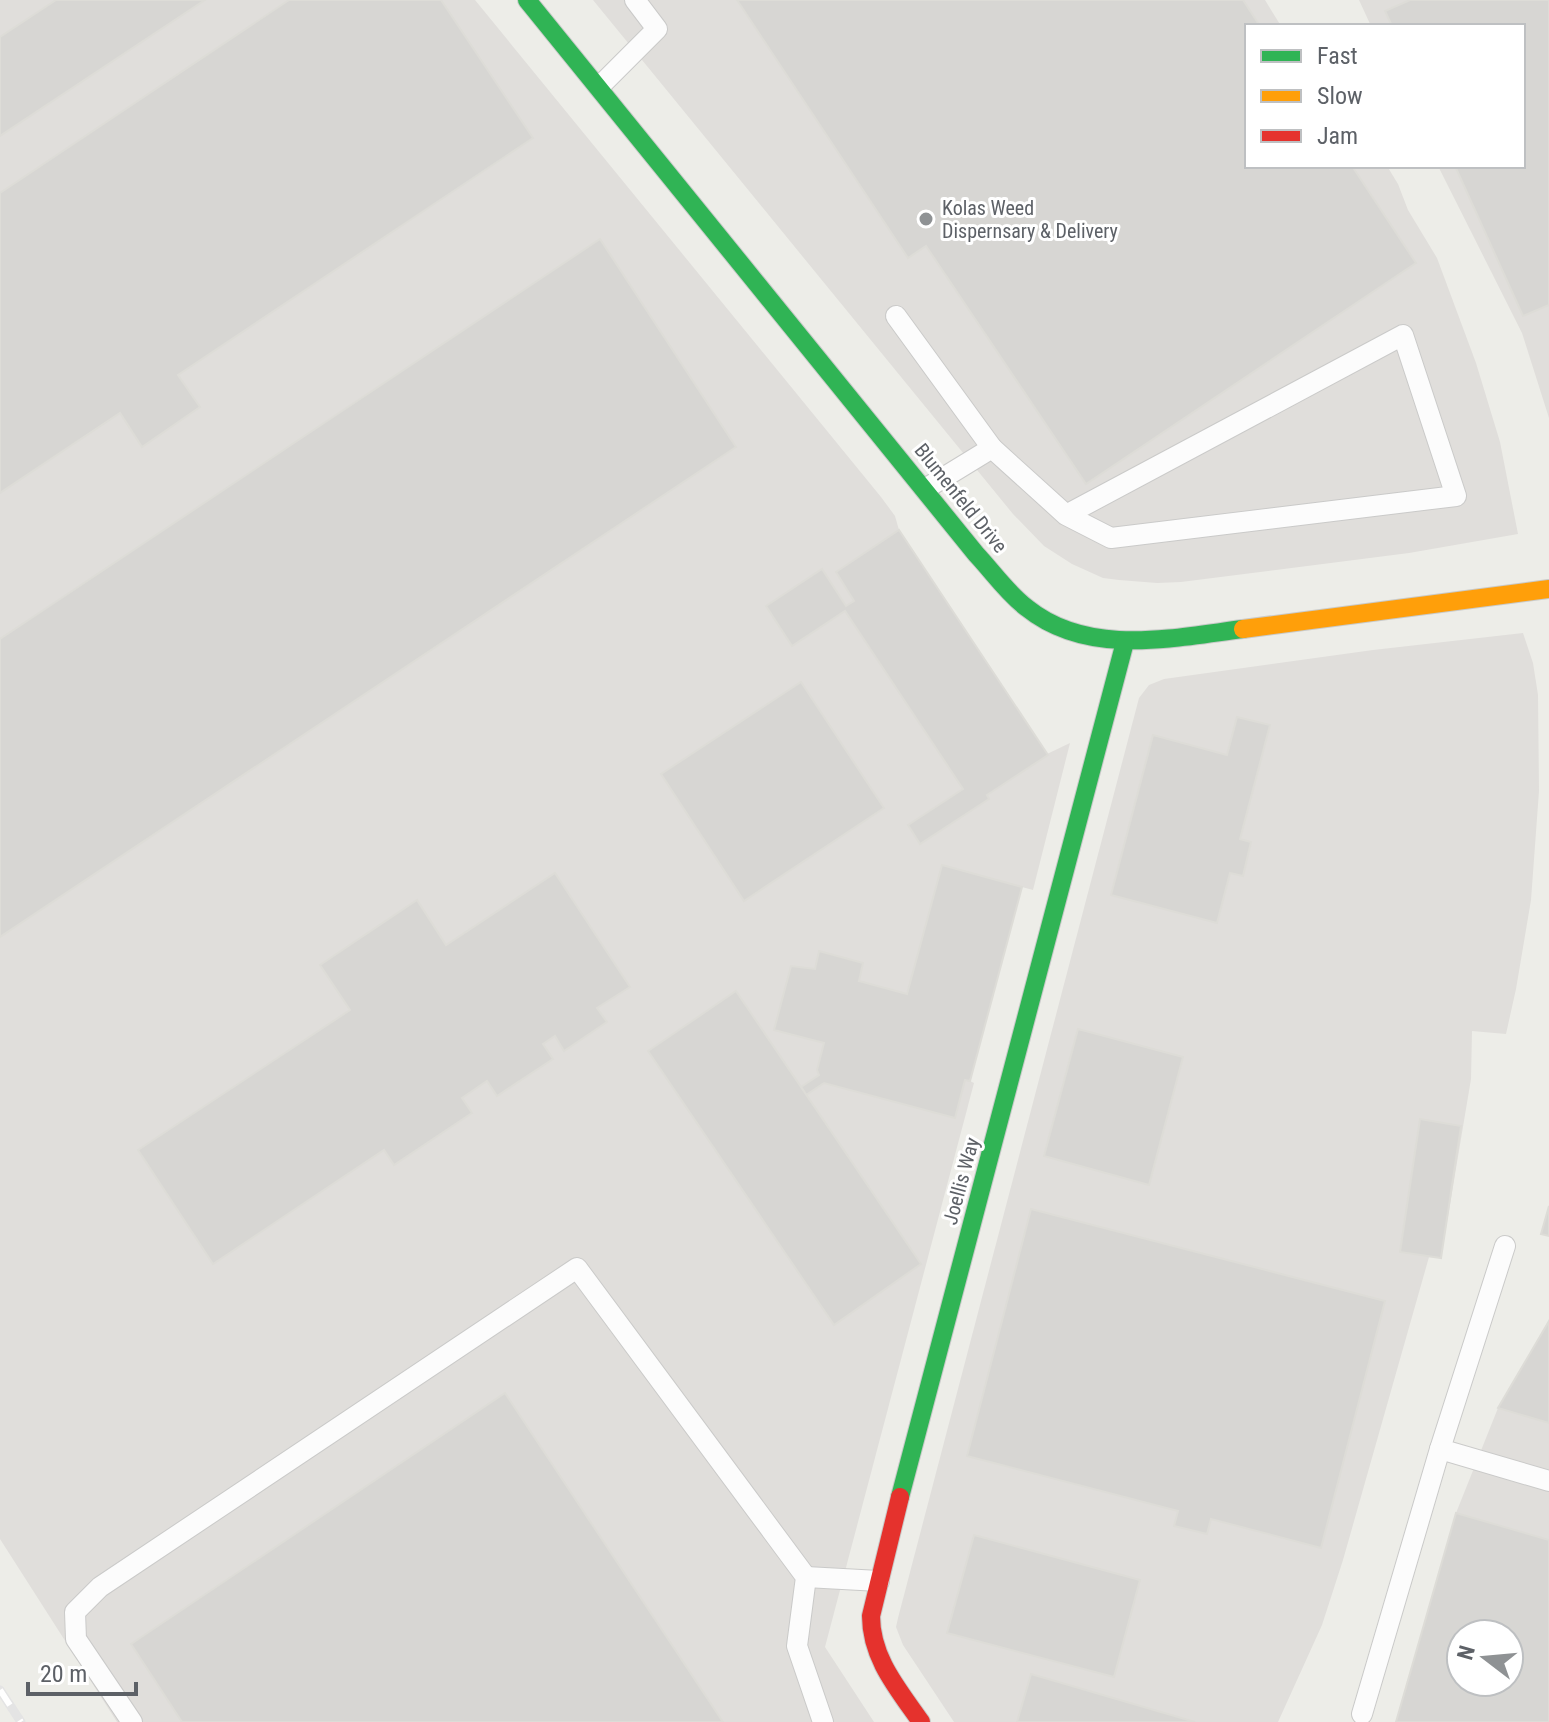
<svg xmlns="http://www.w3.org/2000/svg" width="1549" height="1722" viewBox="0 0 1549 1722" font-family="'Roboto Condensed',sans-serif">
<rect width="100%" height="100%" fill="#edede8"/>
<g fill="#e0dedb" fill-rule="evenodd">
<polygon points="0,0 475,0 881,497 895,516 899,530 1047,754 1070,743 1033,890 1022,887 970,1081 974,1083 825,1647 874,1722 117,1722 0,1539"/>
<polygon points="593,0 1265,0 1281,26 1247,26 1247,166 1387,166 1398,184 1408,210 1437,258 1476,363 1500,442 1518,534 1409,553 1181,582 1157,583 1119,580 1103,578 1072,564 1044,546 1013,514"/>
<polygon points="1359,0 1549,0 1549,418 1522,333 1438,166 1523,166 1523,26 1371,26"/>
<polygon points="1523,633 1533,663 1538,695 1539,791 1531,900 1516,989 1506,1034 1472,1031 1471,1079 1441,1258 1429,1257 1343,1560 1322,1625 1278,1722 954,1722 903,1645 896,1627 898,1618 1139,698 1149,685 1164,679 1373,650"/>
<path d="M1549 1321V1722H1396L1456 1513 1498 1408ZM1461 1634H1509V1682H1461Z"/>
</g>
<g fill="#d7d6d3" stroke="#dddcd7" stroke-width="2" fill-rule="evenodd">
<polygon points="56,0 205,0 0,136 0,37"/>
<polygon points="289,0 441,0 533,138 178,375 200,407 142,447 120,413 0,493 0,193"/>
<polygon points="737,0 1243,0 1260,26 1247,26 1247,166 1352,166 1416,263 1086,484 926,246 908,258"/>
<polygon points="1410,0 1549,0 1549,305 1523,316 1455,166 1523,166 1523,26 1392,26 1385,11"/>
<polygon points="600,239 736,447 0,937 0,639"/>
<polygon points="899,530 1048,755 987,795 989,799 920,844 908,825 963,789 845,611 792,646 766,606 822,569 846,606 854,601 836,572"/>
<polygon points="801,682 884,808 744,901 661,774"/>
<polygon points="1237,717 1270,725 1240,839 1251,842 1243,876 1230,873 1217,923 1111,895 1153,735 1227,755"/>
<polygon points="942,865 1022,887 970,1081 965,1080 955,1118 824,1083 806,1095 801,1087 819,1075 817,1070 824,1043 774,1030 791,966 815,969 819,951 863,963 859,981 907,994"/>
<polygon points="555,873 630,987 597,1008 607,1022 564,1051 555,1036 543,1044 553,1059 497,1096 487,1081 462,1098 472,1113 394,1165 384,1150 213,1264 138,1150 350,1010 320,965 417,900 446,945"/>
<polygon points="736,991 921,1264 834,1325 648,1051"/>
<polygon points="1078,1029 1183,1057 1149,1185 1044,1156"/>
<polygon points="1420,1119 1461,1126 1441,1258 1400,1252"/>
<polygon points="1549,1206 1549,1236 1541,1234"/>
<polygon points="1031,1209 1385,1301 1321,1548 1211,1519 1207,1534 1174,1526 1178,1511 967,1456"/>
<polygon points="1549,1321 1549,1423 1498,1408"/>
<polygon points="505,1393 723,1722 182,1722 131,1644"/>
<path d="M1456 1513 1549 1540V1722H1396ZM1461 1634H1509V1682H1461Z"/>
<polygon points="974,1535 1140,1580 1114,1677 947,1633"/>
<polygon points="1031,1674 1195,1722 1017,1722"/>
</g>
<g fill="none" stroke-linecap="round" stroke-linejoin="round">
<defs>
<g id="lane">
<polyline points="599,87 657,29 635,0"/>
<polyline points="896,316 992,448"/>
<polyline points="925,489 992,448 1066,515 1111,538 1456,496 1403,335 1066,515"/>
<polyline points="1505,1246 1440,1449 1549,1481"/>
<polyline points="806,1577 879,1581"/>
<polyline points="1362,1714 1440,1449"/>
<polyline points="132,1722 76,1639 75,1612 100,1587 577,1268 806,1577 797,1646 823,1722"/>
</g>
<g id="fast">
<path d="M527 0 976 554C993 572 1007 593 1027 608 1088 657 1172 638 1243 629"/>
<polyline points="900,1497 1125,642"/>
</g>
<polyline id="slow" points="1243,629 1549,589"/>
<path id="jam" d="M900 1497 871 1616C871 1658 898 1689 921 1722"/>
</defs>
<use href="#lane" stroke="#cacac9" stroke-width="22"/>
<use href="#fast" stroke="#c9cac9" stroke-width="20"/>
<use href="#slow" stroke="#c9cac9" stroke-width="20"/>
<use href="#jam" stroke="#c9cac9" stroke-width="20"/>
<use href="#lane" stroke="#fcfcfc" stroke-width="20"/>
<use href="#fast" stroke="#30b455" stroke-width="18"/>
<use href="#slow" stroke="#ff9f0a" stroke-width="18"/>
<use href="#jam" stroke="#e5322d" stroke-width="18"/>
<defs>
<polyline id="rail" points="0,1690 21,1722"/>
</defs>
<use href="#rail" stroke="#e4e4e4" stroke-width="9"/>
<use href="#rail" stroke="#fff" stroke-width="6" stroke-dasharray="18" stroke-linecap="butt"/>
</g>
<circle fill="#8f9294" stroke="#fff" stroke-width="3" cx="926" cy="219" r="8"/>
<g text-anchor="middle" stroke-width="6" stroke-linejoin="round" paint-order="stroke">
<g font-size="20" fill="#5d6167" stroke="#fff" text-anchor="start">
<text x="942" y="215">Kolas Weed<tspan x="942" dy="23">Dispernsary &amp; Delivery</tspan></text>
</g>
<g font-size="20" fill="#5d6167" stroke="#fff">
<text transform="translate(961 498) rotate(51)" y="7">Blumenfeld Drive</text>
<text transform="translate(961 1181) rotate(-75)" y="7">Joellis Way</text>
</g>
</g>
<rect x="1245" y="24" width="280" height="144" fill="#ffffff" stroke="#bec0c2" stroke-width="2"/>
<rect x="1261" y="50" width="40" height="12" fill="#30b455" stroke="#bec0c2" stroke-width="2"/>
<text x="1317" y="64" font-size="24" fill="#5d6167">Fast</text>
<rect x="1261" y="90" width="40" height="12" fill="#ff9f0a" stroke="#bec0c2" stroke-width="2"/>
<text x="1317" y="104" font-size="24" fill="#5d6167">Slow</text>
<rect x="1261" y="130" width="40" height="12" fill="#e5322d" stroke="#bec0c2" stroke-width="2"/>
<text x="1317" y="144" font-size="24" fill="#5d6167">Jam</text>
<g transform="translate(1485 1658) rotate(286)"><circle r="38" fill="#ffffff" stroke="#bec0c2" stroke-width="2"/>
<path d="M0-6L14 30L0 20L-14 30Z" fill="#8f9294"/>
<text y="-12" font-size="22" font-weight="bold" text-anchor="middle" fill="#5d6167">N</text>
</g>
<path d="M28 1682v12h108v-12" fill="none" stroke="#5d6167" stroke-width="4"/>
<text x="40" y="1682" font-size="24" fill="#5d6167" stroke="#ffffff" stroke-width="6" paint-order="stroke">20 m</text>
</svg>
